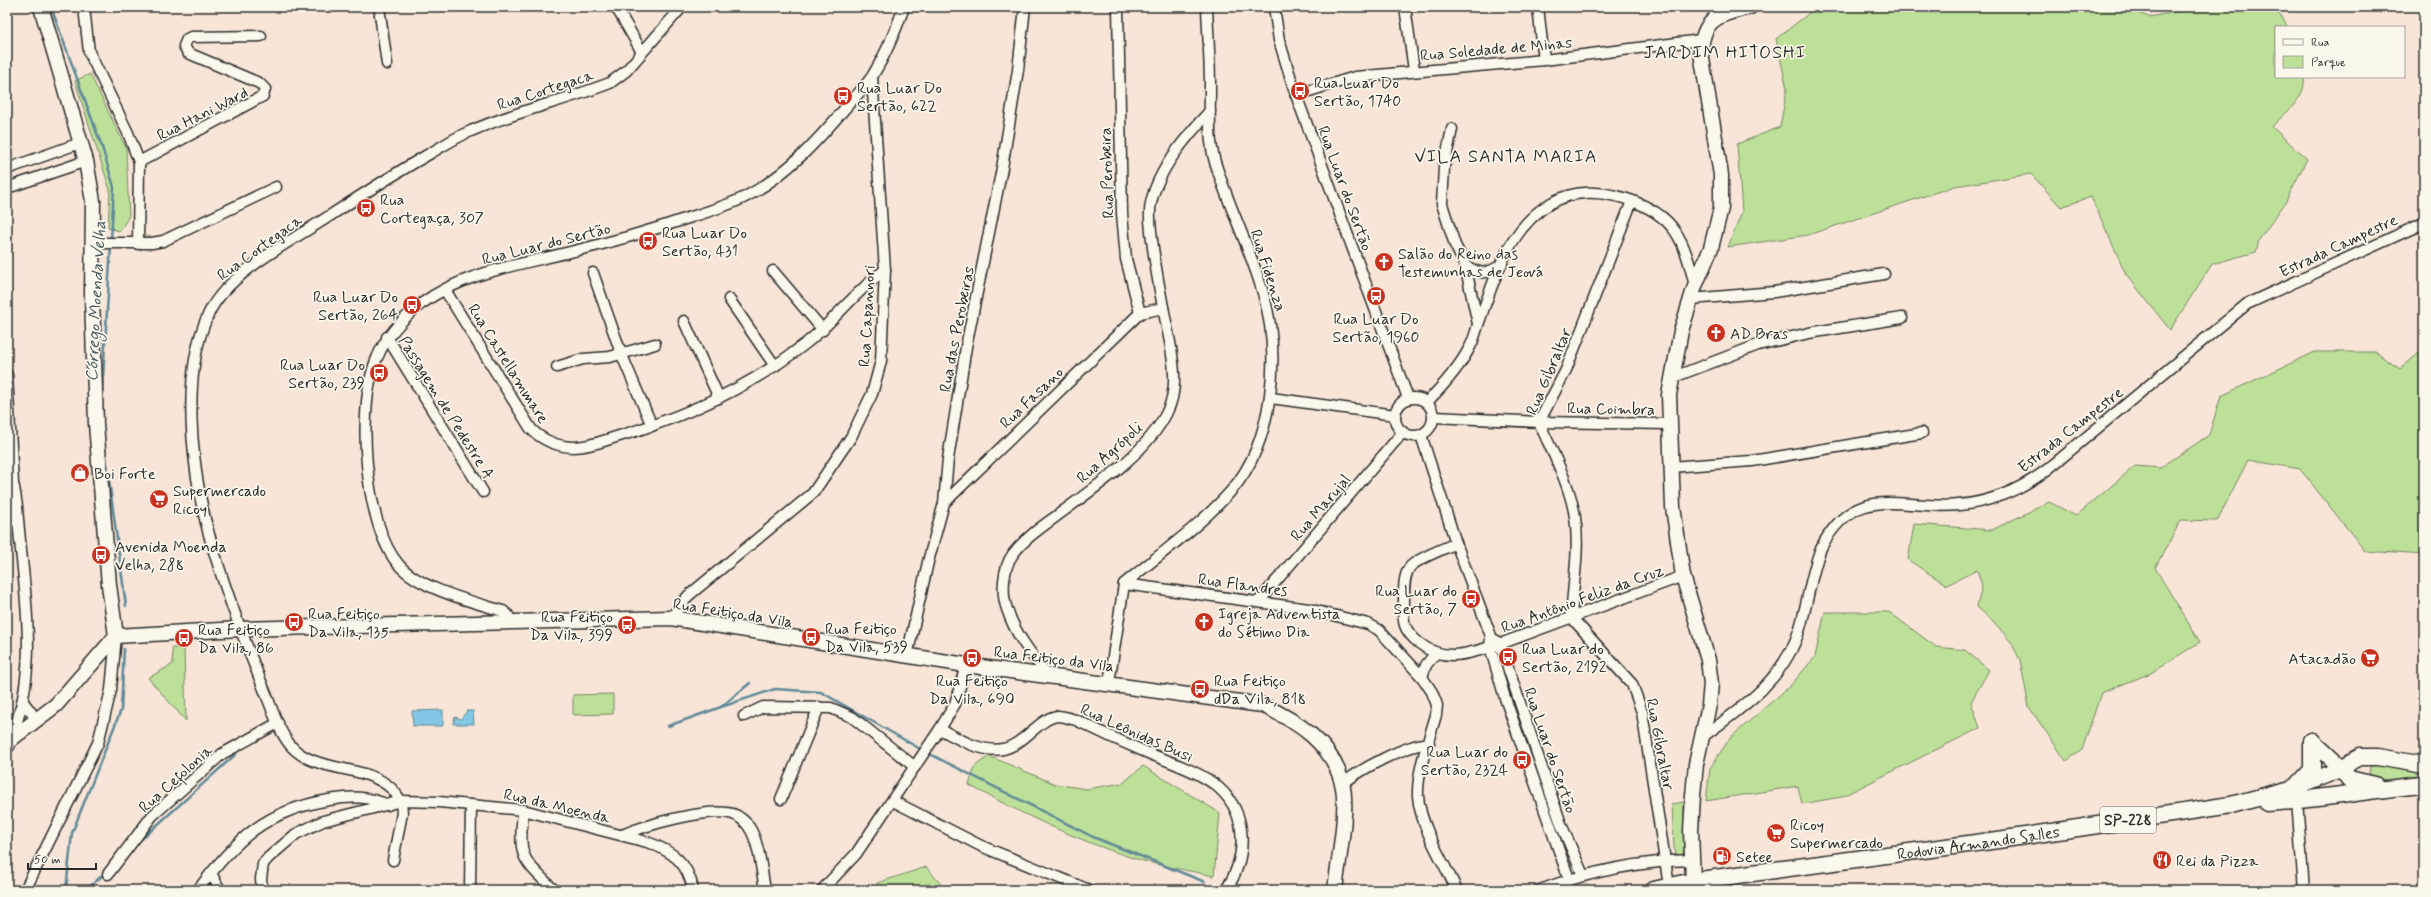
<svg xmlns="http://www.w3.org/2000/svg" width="2431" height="897" viewBox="0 0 2431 897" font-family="Mynerve,sans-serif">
<rect width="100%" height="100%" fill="#f8e5d7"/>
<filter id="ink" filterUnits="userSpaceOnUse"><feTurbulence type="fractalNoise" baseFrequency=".025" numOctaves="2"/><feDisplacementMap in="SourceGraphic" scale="8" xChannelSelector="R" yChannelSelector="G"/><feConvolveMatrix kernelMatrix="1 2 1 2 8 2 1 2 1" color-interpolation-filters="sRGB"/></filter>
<g filter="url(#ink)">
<g fill="#bde099" stroke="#748662">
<path d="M1817 7H2121L2149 17 2202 7H2274L2288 27H2276V77H2304C2307 99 2284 113 2272 127L2307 159 2285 203 2259 240 2256 252 2212 264 2170 330 2126 274 2091 197 2061 207 2031 174 1955 186 1808 235 1728 247 1742 212 1737 144 1780 127 1787 89 1776 39Z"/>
<polygon points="90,74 126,148 129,216 120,231 108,228 110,190 75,81"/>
<polygon points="2424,349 2424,555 2365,551 2300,469 2248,460 2217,521 2181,520 2155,568 2200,642 2151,673 2101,693 2082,750 2066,761 2029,707 2020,660 2011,642 1994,622 1977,607 1982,585 1977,570 1947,585 1908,560 1914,524 1992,530 2049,502 2076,516 2135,466 2160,468 2209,435 2221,396 2315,352 2375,352 2400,369"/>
<polygon points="1825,612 1889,612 1936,647 1965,650 1989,670 1971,702 1980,728 1841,797 1802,804 1798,786 1706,801 1710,768 1730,738 1790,686 1815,657"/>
<polygon points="172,648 184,648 186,721 148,678 173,664"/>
<polygon points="613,694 613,714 573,715 573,695"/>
<path d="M989 756 1055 784 1086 789 1123 783 1143 766 1220 813 1214 876C1187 870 1159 866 1133 858 1076 840 1022 814 969 785L975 766Z"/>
<polygon points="2373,764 2424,770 2424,775 2379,782 2369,773 2370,767"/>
<polygon points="1684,802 1684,851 1682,855 1677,856 1674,848 1672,804"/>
<polygon points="926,867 946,890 879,890 877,883"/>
</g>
<g fill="#82c7e3" stroke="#5f8999">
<polygon points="443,710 443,726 413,726 412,711"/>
<polygon points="467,711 473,711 474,724 453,724 455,717 461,719"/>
</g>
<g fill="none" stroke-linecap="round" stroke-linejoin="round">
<g stroke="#5f8999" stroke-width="2.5">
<polyline points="51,7 102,147 114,187 111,240"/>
<polyline points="102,394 111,245"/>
<polyline points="105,450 126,606"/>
<polyline points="721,707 775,689 821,692 922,750"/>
<polyline points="668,726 721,707 750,683"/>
<polyline points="926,752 1093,837 1205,882"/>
<polyline points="135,845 236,754"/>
<polyline points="66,890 72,833 121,710 124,649"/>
<polyline points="86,890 105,873"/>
</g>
<defs>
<g id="street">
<polyline points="84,7 89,52 128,133 139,162 138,244"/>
<polyline points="379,7 387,64"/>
<polyline points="616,7 642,52"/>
<polyline points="1118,7 1122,213 1126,259 1140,313 1163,308"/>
<polyline points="1274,7 1279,40 1296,95 1408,398"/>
<polyline points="1405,7 1414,70"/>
<polyline points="1538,7 1544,60"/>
<polyline points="1713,7 1716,18"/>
<polyline points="1296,95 1355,77 1544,60 1701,40"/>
<polyline points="1452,129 1444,167 1442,204 1455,245 1465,265 1478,324"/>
<polyline points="139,162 263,96 265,89 259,83 188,53 184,46 187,39 191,37 261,36"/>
<polyline points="7,169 80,143"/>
<polyline points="7,188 86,161"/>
<path d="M1632 201 1566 370 1539 422C1552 452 1570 484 1575 517 1580 549 1573 585 1571 617L1632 684 1642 712 1669 886"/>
<polyline points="94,243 152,243 163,241 276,187"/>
<path d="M1465 265C1479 275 1488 275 1502 264"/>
<polyline points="773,271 823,330"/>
<polyline points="593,273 621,353 652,426"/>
<path d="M445 290 531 429C542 440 558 447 574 447 588 447 603 441 616 437 684 417 749 388 805 344 834 322 855 291 885 270"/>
<polyline points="729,299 775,366"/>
<polyline points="1691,299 1774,292 1884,274"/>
<polyline points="684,321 719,398"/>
<polyline points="387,337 483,492"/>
<polyline points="557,367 583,359 610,357 655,344"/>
<polyline points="7,375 13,483"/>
<polyline points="1671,378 1758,345 1809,333 1902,318"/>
<circle cx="1414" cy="417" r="19"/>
<polyline points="1271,398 1395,415"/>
<path d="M1427 402C1444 385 1460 367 1471 345 1474 339 1476 331 1478 325 1494 280 1508 228 1551 203 1576 189 1601 191 1627 199 1675 215 1684 239 1695 286"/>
<polyline points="1434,417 1539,422 1669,424"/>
<polyline points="1421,435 1456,543 1491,636 1490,647 1505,698 1569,879"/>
<polyline points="1670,467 1752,461 1922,433"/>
<path d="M7 479 14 487 17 506C22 584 42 664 11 738"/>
<polyline points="7,503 15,521"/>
<polyline points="944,503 1140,313"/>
<path d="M1456 543C1444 549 1418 558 1410 567 1403 576 1404 592 1404 603 1402 622 1404 631 1419 643 1445 664 1470 653 1500 644L1683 576"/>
<path d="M1124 584C1160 554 1200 526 1231 491 1274 442 1281 353 1263 293 1250 248 1229 207 1215 162 1208 139 1210 112 1210 88 1210 61 1208 34 1207 7"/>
<polyline points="1259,601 1403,432"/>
<polyline points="671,618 688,596 813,493 851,437 872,394 881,361 885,270 872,77"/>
<path d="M511 623 508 615 503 611C473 602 420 589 399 565 364 526 356 405 377 358 386 336 402 319 421 304 463 273 517 265 566 253 609 243 650 231 691 217 710 211 730 205 747 196 788 174 818 140 847 106 856 96 866 86 873 75 886 54 896 30 904 7"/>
<polyline points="1495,640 1500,644 1561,824 1583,875"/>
<polyline points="907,656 928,562 944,503 948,459 966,347 1002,168 1018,70 1025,7"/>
<path d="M1047 674C1031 654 1015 634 1007 609 1001 593 1003 568 1013 554 1025 538 1043 526 1058 515 1094 488 1148 452 1167 412 1178 390 1174 365 1170 342 1163 308 1156 274 1152 240 1151 228 1148 215 1151 203 1158 169 1187 136 1210 111"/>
<polyline points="1422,677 1426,665 1435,654"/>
<path d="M1109 683 1124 584 1309 609 1368 624 1379 630 1422 677 1432 692 1437 705 1436 715C1429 740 1417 770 1418 796 1420 826 1444 863 1457 890"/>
<polyline points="24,703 37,720"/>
<polyline points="744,716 763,707 831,708 852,717 915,767"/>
<path d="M940 729C958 739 982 753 1003 749 1024 745 1040 717 1058 716 1064 716 1071 719 1076 720 1100 732 1124 743 1148 753 1170 762 1201 772 1219 788 1249 815 1247 858 1226 890"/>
<path d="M1701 738C1742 708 1785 679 1800 628 1808 601 1811 574 1821 548 1856 480 1902 511 1959 505 1992 502 2023 488 2048 469L2247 304 2424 223"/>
<path d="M1342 784C1363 768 1403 746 1429 743"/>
<polyline points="781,799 819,707"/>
<path d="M401 801C398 797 395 792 392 789 365 763 316 774 291 746 279 732 273 711 266 694 248 650 231 606 217 561 194 492 177 380 209 313 227 273 295 239 331 215 363 194 396 173 429 154 443 146 456 137 471 131 516 111 564 101 610 83L626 71 682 7"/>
<polyline points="893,801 981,846 1089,890"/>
<polyline points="2297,801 2304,890"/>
<path d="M523 810C519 858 520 857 554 890"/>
<path d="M622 835C646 825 708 807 733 814 739 816 746 822 749 827 759 841 762 873 765 890"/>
<polyline points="393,860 402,813 401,801"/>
<polyline points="211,873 220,890"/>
<polyline points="108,874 152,816 222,754 278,723"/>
<polyline points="25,890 98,743 111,690 116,636"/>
<path d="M198 890C237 839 264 811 329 800 351 796 368 796 388 805"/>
<path d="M262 890 261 879 263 864 268 858 296 834 323 821 401 801 439 802 523 810 647 842C672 851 688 862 693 890"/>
<polyline points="470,890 471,805"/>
<polyline points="822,890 856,854 940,729 955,704 966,665"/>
<path d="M1540 890C1588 872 1641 861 1693 860"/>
</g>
<g id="secondary">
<polyline points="41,7 86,161 93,201 92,296 96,424 109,585 116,636"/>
<path d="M116 636 239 629 671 618 966 665 1262 705C1297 721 1332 743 1342 783 1349 809 1338 862 1335 890"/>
<polyline points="7,746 10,740 56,705 116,636"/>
<path d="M1693 881 1691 831 1693 795 1696 764 1709 705 1711 684 1708 660 1683 576 1673 507 1669 395 1681 331 1695 286 1711 248 1721 208V175L1701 53C1702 17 1720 15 1750 7"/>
</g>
<g id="primary">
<polyline points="2312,741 2340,767 2349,779 2375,785"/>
<polyline points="2299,784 2312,770 2312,741"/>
<path d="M2267 803C2319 800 2371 789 2424 785"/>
<path id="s1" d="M1654 890 1693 881 1998 840 2231 805 2291 789 2329 774 2360 757H2377L2424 765"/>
</g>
</defs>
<use href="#street" stroke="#2b2b2b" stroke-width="13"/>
<use href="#secondary" stroke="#2b2b2b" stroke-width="17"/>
<use href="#primary" stroke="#2b2b2b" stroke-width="19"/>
<use href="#street" stroke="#fbf7ec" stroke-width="10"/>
<use href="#secondary" stroke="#fbf7ec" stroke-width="14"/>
<use href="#primary" stroke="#fbf7ec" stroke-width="16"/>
</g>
</g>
<defs>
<symbol id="bus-disc" viewBox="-11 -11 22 22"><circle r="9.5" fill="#c8321e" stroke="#fbf7ec"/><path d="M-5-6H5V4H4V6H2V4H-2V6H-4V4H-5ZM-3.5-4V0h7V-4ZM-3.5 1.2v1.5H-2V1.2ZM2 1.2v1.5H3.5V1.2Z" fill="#fff"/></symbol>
<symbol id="church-disc" viewBox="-11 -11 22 22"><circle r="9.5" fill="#c8321e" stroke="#fbf7ec"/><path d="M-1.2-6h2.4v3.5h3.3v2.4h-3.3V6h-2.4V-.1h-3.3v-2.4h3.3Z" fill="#fff"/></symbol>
<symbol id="shop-disc" viewBox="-11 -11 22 22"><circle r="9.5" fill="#c8321e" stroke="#fbf7ec"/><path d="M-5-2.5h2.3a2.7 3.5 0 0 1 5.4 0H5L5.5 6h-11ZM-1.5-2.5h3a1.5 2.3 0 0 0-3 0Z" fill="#fff"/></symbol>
<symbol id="supermarket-disc" viewBox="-11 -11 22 22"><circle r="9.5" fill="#c8321e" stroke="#fbf7ec"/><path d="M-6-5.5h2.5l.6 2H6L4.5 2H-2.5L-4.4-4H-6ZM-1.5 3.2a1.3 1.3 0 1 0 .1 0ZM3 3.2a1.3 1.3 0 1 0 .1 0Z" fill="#fff"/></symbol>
<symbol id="fuel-disc" viewBox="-11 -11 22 22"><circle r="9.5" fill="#c8321e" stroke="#fbf7ec"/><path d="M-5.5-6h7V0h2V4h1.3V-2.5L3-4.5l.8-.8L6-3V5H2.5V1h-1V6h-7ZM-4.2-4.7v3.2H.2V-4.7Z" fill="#fff"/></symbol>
<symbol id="restaurant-disc" viewBox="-11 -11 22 22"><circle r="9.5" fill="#c8321e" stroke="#fbf7ec"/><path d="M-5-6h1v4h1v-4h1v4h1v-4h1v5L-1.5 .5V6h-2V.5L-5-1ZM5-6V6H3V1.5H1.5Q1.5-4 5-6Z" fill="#fff"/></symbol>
</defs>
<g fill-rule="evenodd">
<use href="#bus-disc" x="1289" y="80" width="22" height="22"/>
<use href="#bus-disc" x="832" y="85" width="22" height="22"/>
<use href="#bus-disc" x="355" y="197" width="22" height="22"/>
<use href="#bus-disc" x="637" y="230" width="22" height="22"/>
<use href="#church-disc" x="1373" y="251" width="22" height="22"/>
<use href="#bus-disc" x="1365" y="285" width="22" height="22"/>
<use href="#bus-disc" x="401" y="294" width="22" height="22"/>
<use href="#church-disc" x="1705" y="322" width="22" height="22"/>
<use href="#bus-disc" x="368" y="362" width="22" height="22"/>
<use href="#shop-disc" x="69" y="462" width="22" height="22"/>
<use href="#supermarket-disc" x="148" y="488" width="22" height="22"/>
<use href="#bus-disc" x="90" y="544" width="22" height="22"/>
<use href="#bus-disc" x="1460" y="588" width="22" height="22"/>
<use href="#bus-disc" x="283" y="611" width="22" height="22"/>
<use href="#church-disc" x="1193" y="611" width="22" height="22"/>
<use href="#bus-disc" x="616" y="614" width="22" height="22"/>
<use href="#bus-disc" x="800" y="626" width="22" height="22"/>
<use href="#bus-disc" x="173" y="627" width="22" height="22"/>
<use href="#bus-disc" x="1497" y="646" width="22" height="22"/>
<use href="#bus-disc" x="961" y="647" width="22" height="22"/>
<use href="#supermarket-disc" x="2359" y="647" width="22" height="22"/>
<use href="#bus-disc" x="1189" y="678" width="22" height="22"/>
<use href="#bus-disc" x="1511" y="749" width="22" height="22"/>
<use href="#supermarket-disc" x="1765" y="822" width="22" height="22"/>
<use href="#fuel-disc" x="1711" y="845" width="22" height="22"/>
<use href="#restaurant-disc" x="2151" y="849" width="22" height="22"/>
</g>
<g text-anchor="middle" stroke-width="3.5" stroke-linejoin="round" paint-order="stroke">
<rect fill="#fbf7ec" stroke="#696865" stroke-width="1" x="2100" y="807" width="56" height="26" rx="3"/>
<g font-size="15" font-weight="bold" fill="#2b2b2b">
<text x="2128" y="825">SP-228</text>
</g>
<g font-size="16" fill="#2b2b2b" stroke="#fbf7ec">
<text transform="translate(1496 48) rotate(-5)" y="6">Rua Soledade de Minas</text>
<text transform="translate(545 89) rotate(-18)" y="6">Rua Cortegaca</text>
<text transform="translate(202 113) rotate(-27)" y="6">Rua Hani Ward</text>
<text transform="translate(1106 173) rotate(-92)" y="6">Rua Perobeira</text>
<text transform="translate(1346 188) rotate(70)" y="6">Rua Luar do Sertão</text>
<text transform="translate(546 243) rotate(-14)" y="6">Rua Luar do Sertão</text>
<text transform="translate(2338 245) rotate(-25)" y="6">Estrada Campestre</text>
<text transform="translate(259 247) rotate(-36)" y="6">Rua Cortegaca</text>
<text transform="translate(1269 270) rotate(72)" y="6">Rua Fidenza</text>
<text transform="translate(866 316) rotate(-87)" y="6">Rua Capannori</text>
<text transform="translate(956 329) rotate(-79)" y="6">Rua das Perobeiras</text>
<text transform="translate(509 363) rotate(58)" y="6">Rua Castellammare</text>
<text transform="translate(1548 371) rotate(-67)" y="6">Rua Gibraltar</text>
<text transform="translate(1031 397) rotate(-44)" y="6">Rua Fasano</text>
<text transform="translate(447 407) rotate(58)" y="6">Passagem de Pedestre A</text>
<text transform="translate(1611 408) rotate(1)" y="6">Rua Coimbra</text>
<text transform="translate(2070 429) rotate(-38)" y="6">Estrada Campestre</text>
<text transform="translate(1109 452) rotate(-42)" y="6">Rua Agrópoli</text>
<text transform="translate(1320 507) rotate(-49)" y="6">Rua Marujal</text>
<text transform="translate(1243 584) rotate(8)" y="6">Rua Flandres</text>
<text transform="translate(1582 598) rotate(-20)" y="6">Rua Antônio Feliz da Cruz</text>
<text transform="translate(733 612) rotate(9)" y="6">Rua Feitiço da Vila</text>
<text transform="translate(1054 658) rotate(7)" y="6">Rua Feitiço da Vila</text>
<text transform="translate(1137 732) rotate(24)" y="6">Rua Leônidas Busi</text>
<text transform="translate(1661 744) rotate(79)" y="6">Rua Gibraltar</text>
<text transform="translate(1551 750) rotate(71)" y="6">Rua Luar do Sertão</text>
<text transform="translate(175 778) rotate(-42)" y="6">Rua Cefolonia</text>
<text transform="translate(557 805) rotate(13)" y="6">Rua da Moenda</text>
<text dy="6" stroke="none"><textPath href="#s1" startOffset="328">Rodovia Armando Salles</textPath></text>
</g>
<g font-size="16" fill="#2b2b2b" stroke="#fbf7ec" text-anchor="start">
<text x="1314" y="88">Rua Luar Do<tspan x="1314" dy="18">Sertão, 1740</tspan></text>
<text x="857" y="93">Rua Luar Do<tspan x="857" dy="18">Sertão, 622</tspan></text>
<text x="380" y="205">Rua<tspan x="380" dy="18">Cortegaça, 307</tspan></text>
<text x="662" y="238">Rua Luar Do<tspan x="662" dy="18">Sertão, 431</tspan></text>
<text x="1398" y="259">Salão do Reino das<tspan x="1398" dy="18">Testemunhas de Jeová</tspan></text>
<text x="398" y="302" text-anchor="end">Rua Luar Do<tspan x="398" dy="18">Sertão, 264</tspan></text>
<text x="1376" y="324" text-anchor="middle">Rua Luar Do<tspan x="1376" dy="18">Sertão, 1960</tspan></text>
<text x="1730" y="339">AD Bras</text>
<text x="365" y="370" text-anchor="end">Rua Luar Do<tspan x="365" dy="18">Sertão, 239</tspan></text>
<text x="94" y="479">Boi Forte</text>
<text x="173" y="496">Supermercado<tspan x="173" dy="18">Ricoy</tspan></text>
<text x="115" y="552">Avenida Moenda<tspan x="115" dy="18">Velha, 288</tspan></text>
<text x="1457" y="596" text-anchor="end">Rua Luar do<tspan x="1457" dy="18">Sertão, 7</tspan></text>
<text x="308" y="619">Rua Feitiço<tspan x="308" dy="18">Da Vila, 135</tspan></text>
<text x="1218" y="619">Igreja Adventista<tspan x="1218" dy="18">do Sétimo Dia</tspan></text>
<text x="613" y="622" text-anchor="end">Rua Feitiço<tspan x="613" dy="18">Da Vila, 399</tspan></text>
<text x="825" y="634">Rua Feitiço<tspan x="825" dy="18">Da Vila, 539</tspan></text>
<text x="198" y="635">Rua Feitiço<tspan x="198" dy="18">Da Vila, 86</tspan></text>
<text x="1522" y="654">Rua Luar do<tspan x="1522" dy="18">Sertão, 2192</tspan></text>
<text x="2356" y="664" text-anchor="end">Atacadão</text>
<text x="972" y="686" text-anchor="middle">Rua Feitiço<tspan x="972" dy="18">Da Vila, 690</tspan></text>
<text x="1214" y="686">Rua Feitiço<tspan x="1214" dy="18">dDa Vila, 818</tspan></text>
<text x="1508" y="757" text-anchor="end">Rua Luar do<tspan x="1508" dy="18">Sertão, 2324</tspan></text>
<text x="1790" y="830">Ricoy<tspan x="1790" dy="18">Supermercado</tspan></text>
<text x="1736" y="862">Setee</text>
<text x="2176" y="866">Rei da Pizza</text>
</g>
<g font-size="17" font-style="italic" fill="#455a62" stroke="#fbf7ec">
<text transform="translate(95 301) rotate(-87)" y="6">Córrego Moenda Velha</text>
</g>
<g font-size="18" letter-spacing="1" fill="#2b2b2b" stroke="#fbf7ec">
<text x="1725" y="58">JARDIM HITOSHI</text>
<text x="1506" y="162">VILA SANTA MARIA</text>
</g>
</g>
<rect width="2431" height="897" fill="none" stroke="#fbf7ec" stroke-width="24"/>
<rect x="12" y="12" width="2407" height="873" fill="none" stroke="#2b2b2b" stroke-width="1.5" filter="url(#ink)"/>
<rect x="2275" y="26" width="130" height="52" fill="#fbf7ec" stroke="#a8a59f"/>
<rect x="2283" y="39" width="20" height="6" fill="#fbf7ec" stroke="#a8a59f"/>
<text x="2311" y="46" font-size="12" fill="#2b2b2b">Rua</text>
<rect x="2283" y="56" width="20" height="12" fill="#bde099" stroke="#a8a59f"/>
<text x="2311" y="66" font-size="12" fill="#2b2b2b">Parque</text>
<path d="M28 863v6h68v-6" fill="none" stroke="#2b2b2b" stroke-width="2"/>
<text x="34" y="863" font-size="12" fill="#2b2b2b" stroke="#fbf7ec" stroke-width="3" paint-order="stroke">50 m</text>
</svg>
